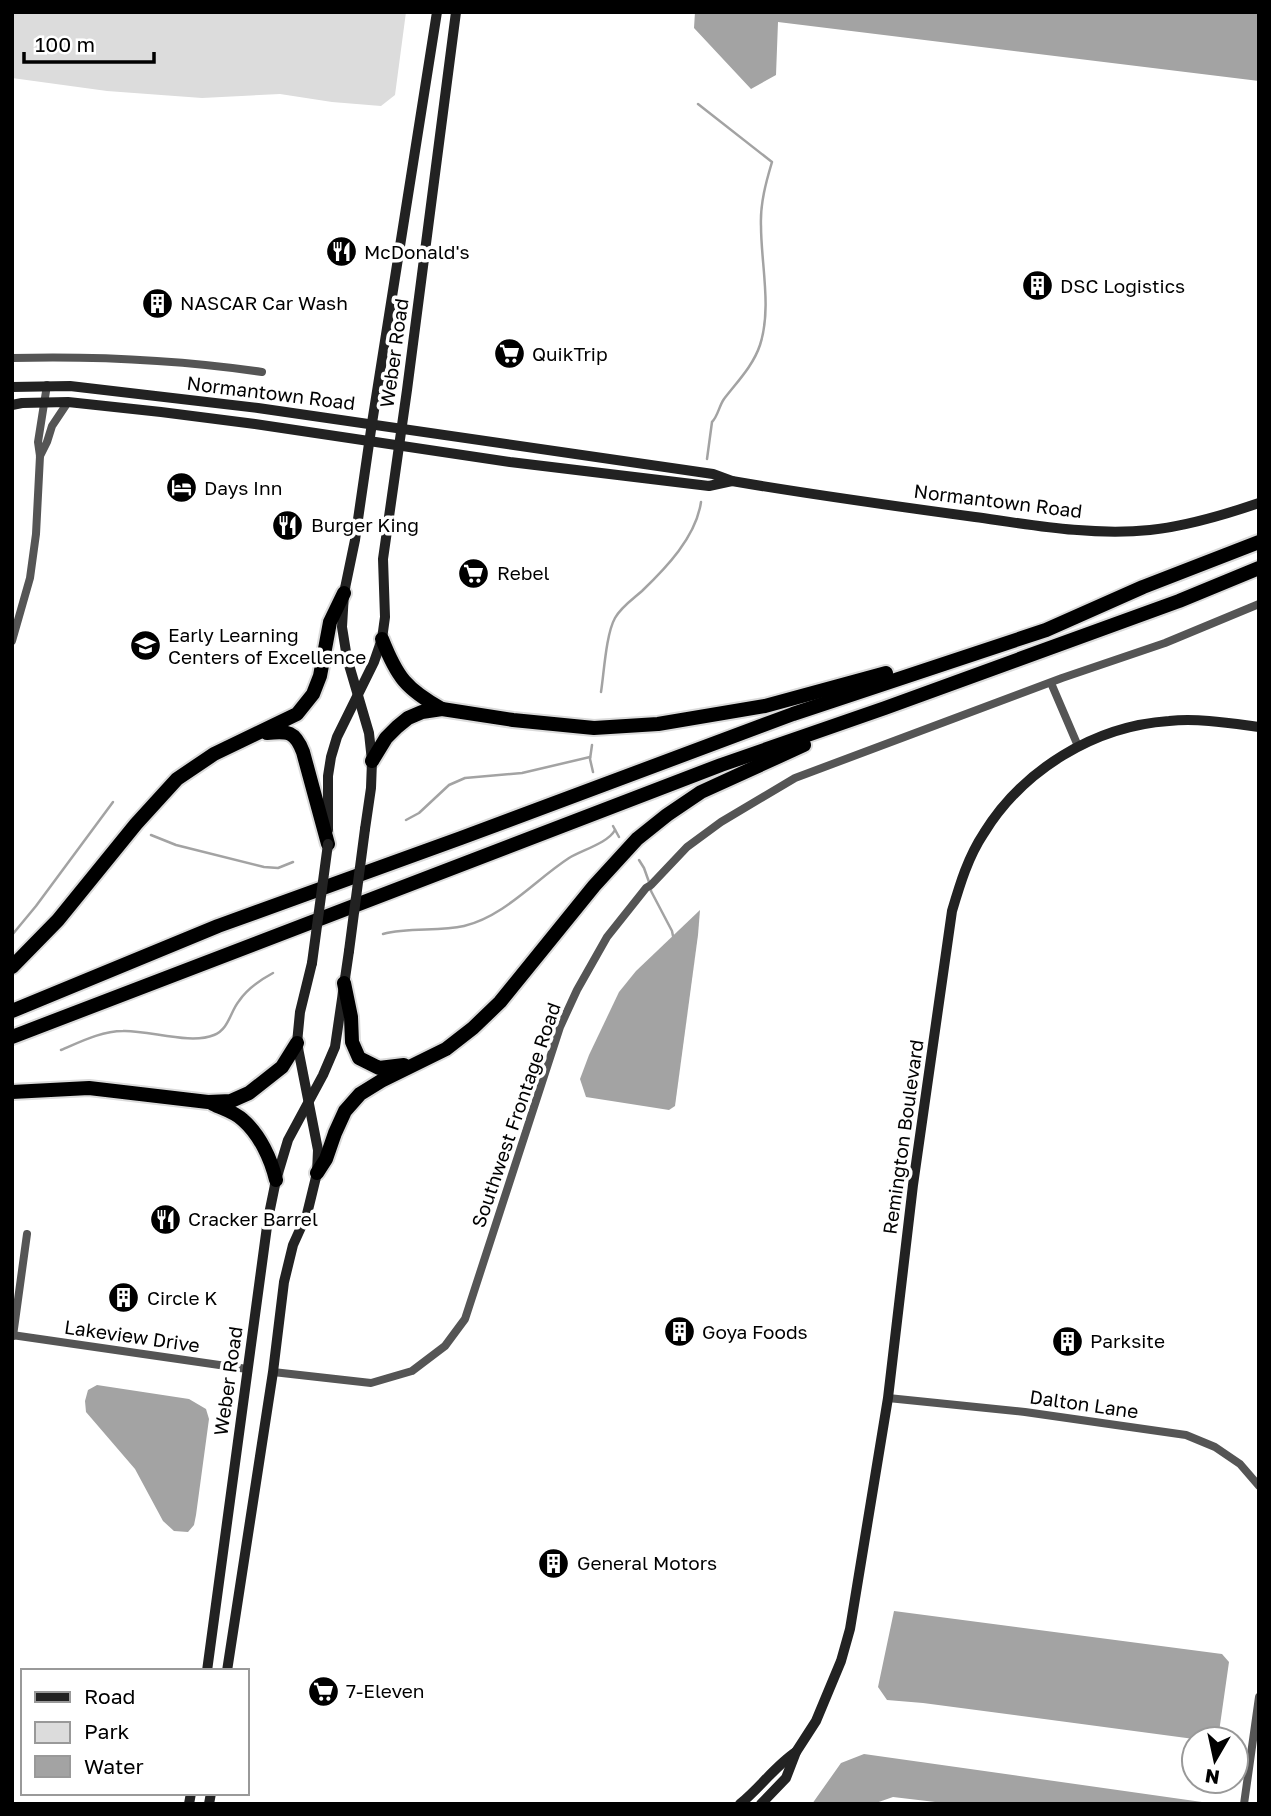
<svg xmlns="http://www.w3.org/2000/svg" width="1271" height="1816" viewBox="0 0 1271 1816" font-family="'Golos Text',sans-serif">
<rect width="100%" height="100%" fill="#fff"/>
<polygon fill="#dcdcdc" points="12,12 406,12 395,95 381,106 332,102 280,94 202,98 107,91 12,78"/>
<g fill="#a3a3a3">
<polygon points="695,12 1259,12 1259,81 778,22 776,75 751,89 694,28"/>
<polygon points="700,910 698,935 675,1106 669,1110 586,1097 580,1079 589,1055 619,992 636,971"/>
<polygon points="97,1385 189,1399 206,1409 209,1419 196,1515 194,1525 188,1532 174,1531 163,1521 135,1469 86,1412 85,1401 88,1390"/>
<polygon points="894,1611 1222,1654 1229,1662 1219,1732 1207,1739 1194,1739 923,1703 887,1700 878,1687"/>
<polygon points="864,1754 1202,1802 1203,1804 952,1804 893,1797 873,1804 812,1804 841,1763"/>
</g>
<g fill="none" stroke-linecap="round" stroke-linejoin="round">
<g stroke="#a3a3a3" stroke-width="2.5">
<path d="M698 104 772 162C766 182 760 204 761 226 761 264 772 308 760 345 753 366 737 382 724 399 719 406 718 416 712 422L707 459"/>
<path d="M601 692C604 673 606 634 615 618 621 607 633 599 642 591 666 568 696 537 701 502"/>
<polyline points="592,745 590,759 593,772"/>
<polyline points="406,820 419,813 449,785 465,778 522,773 590,757"/>
<polyline points="613,826 619,837"/>
<polyline points="151,835 176,845 264,867 278,868 293,862"/>
<polyline points="639,860 644,868 649,882"/>
<polyline points="651,889 651,891 672,931 673,936"/>
<path d="M383 934C410 927 438 932 464 926 505 916 535 880 569 858 582 850 608 843 615 830"/>
<polyline points="12,935 36,906 113,802"/>
<path d="M61 1050C80 1042 101 1031 123 1031 149 1030 190 1045 214 1035 229 1029 230 1012 239 1001 247 989 260 980 273 973"/>
</g>
<defs>
<g id="highway">
<path d="M382 639C397 677 406 689 442 709"/>
<path d="M267 733C288 731 295 731 303 752L328 844"/>
<polyline points="372,761 386,738 397,727 408,718 422,712 442,709 513,720 594,728 658,724 765,706 886,673"/>
<polyline points="12,967 58,920 136,824 177,779 214,754 297,714 313,694 320,676 330,622 344,593"/>
<polyline points="344,983 351,1017 352,1042 359,1058 379,1068 404,1065"/>
<polyline points="12,1011 218,926 461,838 793,714 1046,630 1143,587 1259,542"/>
<polyline points="12,1037 721,765 885,708 1179,601 1259,568"/>
<polyline points="12,1092 89,1088 208,1102 231,1101 249,1093 282,1067 297,1043"/>
<path d="M213 1104C223 1109 235 1112 243 1120 260 1135 271 1159 276 1180"/>
<polyline points="317,1173 326,1159 335,1133 345,1111 360,1094 381,1081 446,1049 473,1028 500,1002 594,886 637,839 667,815 701,792 804,745"/>
</g>
</defs>
<use href="#highway" stroke="#dbdbdb" stroke-width="18"/>
<g stroke="#555" stroke-width="8">
<path d="M12 358C96 356 180 360 262 372"/>
<polyline points="40,456 47,442 52,426 68,402"/>
<polyline points="12,641 30,578 36,534 40,456 38,442 47,385"/>
<polyline points="1051,683 1078,746"/>
<polyline points="12,1335 247,1369"/>
<polyline points="13,1336 27,1234"/>
<polyline points="273,1372 371,1383 412,1371 445,1346 465,1319 560,1027 577,990 607,937 646,888 651,885 687,847 721,822 795,778 1062,678 1165,643 1259,604"/>
<polyline points="888,1398 1025,1412 1186,1435 1215,1447 1240,1464 1259,1486"/>
<polyline points="1244,1804 1259,1697"/>
</g>
<g stroke="#222" stroke-width="10">
<path d="M12 387 70 386 258 408 713 474 732 481C813 495 894 506 975 517 1032 525 1092 536 1150 530 1188 526 1224 515 1259 503"/>
<polyline points="12,405 22,403 68,402 161,412 255,424 510,462 709,486 732,481"/>
<polyline points="365,829 371,788 372,761 369,733 347,658 342,627 344,593 355,540 372,423 437,12"/>
<polyline points="328,830 328,776 331,757 337,737 374,662 382,639 385,617 383,559 407,390 456,12"/>
<polyline points="207,1671 268,1219 276,1180 288,1140 323,1075 335,1047 349,951"/>
<polyline points="227,1671 273,1372 284,1282 293,1245 307,1214 317,1173 318,1150 297,1043 300,1012 312,963"/>
<polyline points="189,1804 191,1793"/>
<polyline points="209,1804 211,1793"/>
<path d="M740 1804C760 1788 775 1766 796 1752"/>
<path d="M761 1804 786 1778 796 1752 816 1721 841 1661 850 1629 888 1398 913 1185 952 911C960 884 968 857 984 833 1023 770 1094 726 1169 721 1198 718 1229 723 1259 727"/>
</g>
<use href="#highway" stroke="#000" stroke-width="14"/>
<g stroke="#222" stroke-width="10">
<polyline points="349,951 365,829"/>
<polyline points="312,963 328,844"/>
</g>
</g>
<defs>
<symbol id="restaurant-disc" viewBox="-11 -11 22 22"><circle r="9.5" fill="#000" stroke="#fff"/><path d="M-5-6h1v4h1v-4h1v4h1v-4h1v5L-1.5 .5V6h-2V.5L-5-1ZM5-6V6H3V1.5H1.5Q1.5-4 5-6Z" fill="#fff"/></symbol>
<symbol id="building-disc" viewBox="-11 -11 22 22"><circle r="9.5" fill="#000" stroke="#fff"/><path d="M-4-6H4V6H1V3H-1V6H-4ZM-2.5-4.3h1.7v1.8h-1.7ZM.8-4.3h1.7v1.8H.8ZM-2.5-1h1.7V.8h-1.7ZM.8-1h1.7V.8H.8Z" fill="#fff"/></symbol>
<symbol id="supermarket-disc" viewBox="-11 -11 22 22"><circle r="9.5" fill="#000" stroke="#fff"/><path d="M-6-5.5h2.5l.6 2H6L4.5 2H-2.5L-4.4-4H-6ZM-1.5 3.2a1.3 1.3 0 1 0 .1 0ZM3 3.2a1.3 1.3 0 1 0 .1 0Z" fill="#fff"/></symbol>
<symbol id="hotel-disc" viewBox="-11 -11 22 22"><circle r="9.5" fill="#000" stroke="#fff"/><path d="M-6-4.5h1.5V1H6V5H4.5V3h-9V5H-6ZM-4 0a1.8 1.8 0 1 1 3.6 0ZM.5 0V-2.5h3Q6-2.5 6 0Z" fill="#fff"/></symbol>
<symbol id="school-disc" viewBox="-11 -11 22 22"><circle r="9.5" fill="#000" stroke="#fff"/><path d="M0-5L7-2L0 1L-7-2ZM-4 1L0 2.5L4 1V4Q0 6-4 4Z" fill="#fff"/></symbol>
</defs>
<g fill-rule="evenodd">
<use href="#restaurant-disc" x="324" y="234" width="35" height="35"/>
<use href="#building-disc" x="1020" y="268" width="35" height="35"/>
<use href="#building-disc" x="140" y="286" width="35" height="35"/>
<use href="#supermarket-disc" x="492" y="336" width="35" height="35"/>
<use href="#hotel-disc" x="164" y="470" width="35" height="35"/>
<use href="#restaurant-disc" x="270" y="508" width="35" height="35"/>
<use href="#supermarket-disc" x="456" y="556" width="35" height="35"/>
<use href="#school-disc" x="128" y="628" width="35" height="35"/>
<use href="#restaurant-disc" x="148" y="1202" width="35" height="35"/>
<use href="#building-disc" x="106" y="1280" width="35" height="35"/>
<use href="#building-disc" x="662" y="1314" width="35" height="35"/>
<use href="#building-disc" x="1050" y="1324" width="35" height="35"/>
<use href="#building-disc" x="536" y="1546" width="35" height="35"/>
<use href="#supermarket-disc" x="306" y="1674" width="35" height="35"/>
</g>
<g text-anchor="middle" stroke-width="7" stroke-linejoin="round" paint-order="stroke">
<g font-size="19" fill="#000" stroke="#fff" text-anchor="start">
<text x="364" y="259">McDonald's</text>
<text x="1060" y="293">DSC Logistics</text>
<text x="180" y="310">NASCAR Car Wash</text>
<text x="532" y="361">QuikTrip</text>
<text x="204" y="495">Days Inn</text>
<text x="311" y="532">Burger King</text>
<text x="497" y="580">Rebel</text>
<text x="168" y="642">Early Learning<tspan x="168" dy="22">Centers of Excellence</tspan></text>
<text x="188" y="1226">Cracker Barrel</text>
<text x="147" y="1305">Circle K</text>
<text x="702" y="1339">Goya Foods</text>
<text x="1090" y="1348">Parksite</text>
<text x="577" y="1570">General Motors</text>
<text x="346" y="1698">7-Eleven</text>
</g>
<g font-size="19" fill="#000" stroke="#fff">
<text transform="translate(394 353) rotate(-82)" y="7">Weber Road</text>
<text transform="translate(271 393) rotate(7)" y="7">Normantown Road</text>
<text transform="translate(998 501) rotate(7)" y="7">Normantown Road</text>
<text transform="translate(516 1115) rotate(-71)" y="7">Southwest Frontage Road</text>
<text transform="translate(903 1137) rotate(-82)" y="7">Remington Boulevard</text>
<text transform="translate(132 1336) rotate(8)" y="7">Lakeview Drive</text>
<text transform="translate(228 1381) rotate(-82)" y="7">Weber Road</text>
<text transform="translate(1084 1404) rotate(8)" y="7">Dalton Lane</text>
</g>
</g>
<rect width="1271" height="1816" fill="none" stroke="#000000" stroke-width="28"/>
<rect x="21" y="1669" width="228" height="126" fill="#ffffff" stroke="#999999" stroke-width="2"/>
<rect x="35" y="1692" width="35" height="10" fill="#222222" stroke="#999999" stroke-width="2"/>
<text x="84" y="1704" font-size="21" fill="#000000">Road</text>
<rect x="35" y="1722" width="35" height="21" fill="#dcdcdc" stroke="#999999" stroke-width="2"/>
<text x="84" y="1739" font-size="21" fill="#000000">Park</text>
<rect x="35" y="1756" width="35" height="21" fill="#a3a3a3" stroke="#999999" stroke-width="2"/>
<text x="84" y="1774" font-size="21" fill="#000000">Water</text>
<g transform="translate(1215 1760) rotate(189)"><circle r="33" fill="#ffffff" stroke="#999999" stroke-width="2"/>
<path d="M0-5L12 26L0 18L-12 26Z" fill="#000000"/>
<text y="-10" font-size="19" font-weight="bold" text-anchor="middle" fill="#000000">N</text>
</g>
<path d="M24 52v10h130v-10" fill="none" stroke="#000000" stroke-width="3.5"/>
<text x="35" y="52" font-size="21" fill="#000000" stroke="#ffffff" stroke-width="5" paint-order="stroke">100 m</text>
</svg>
